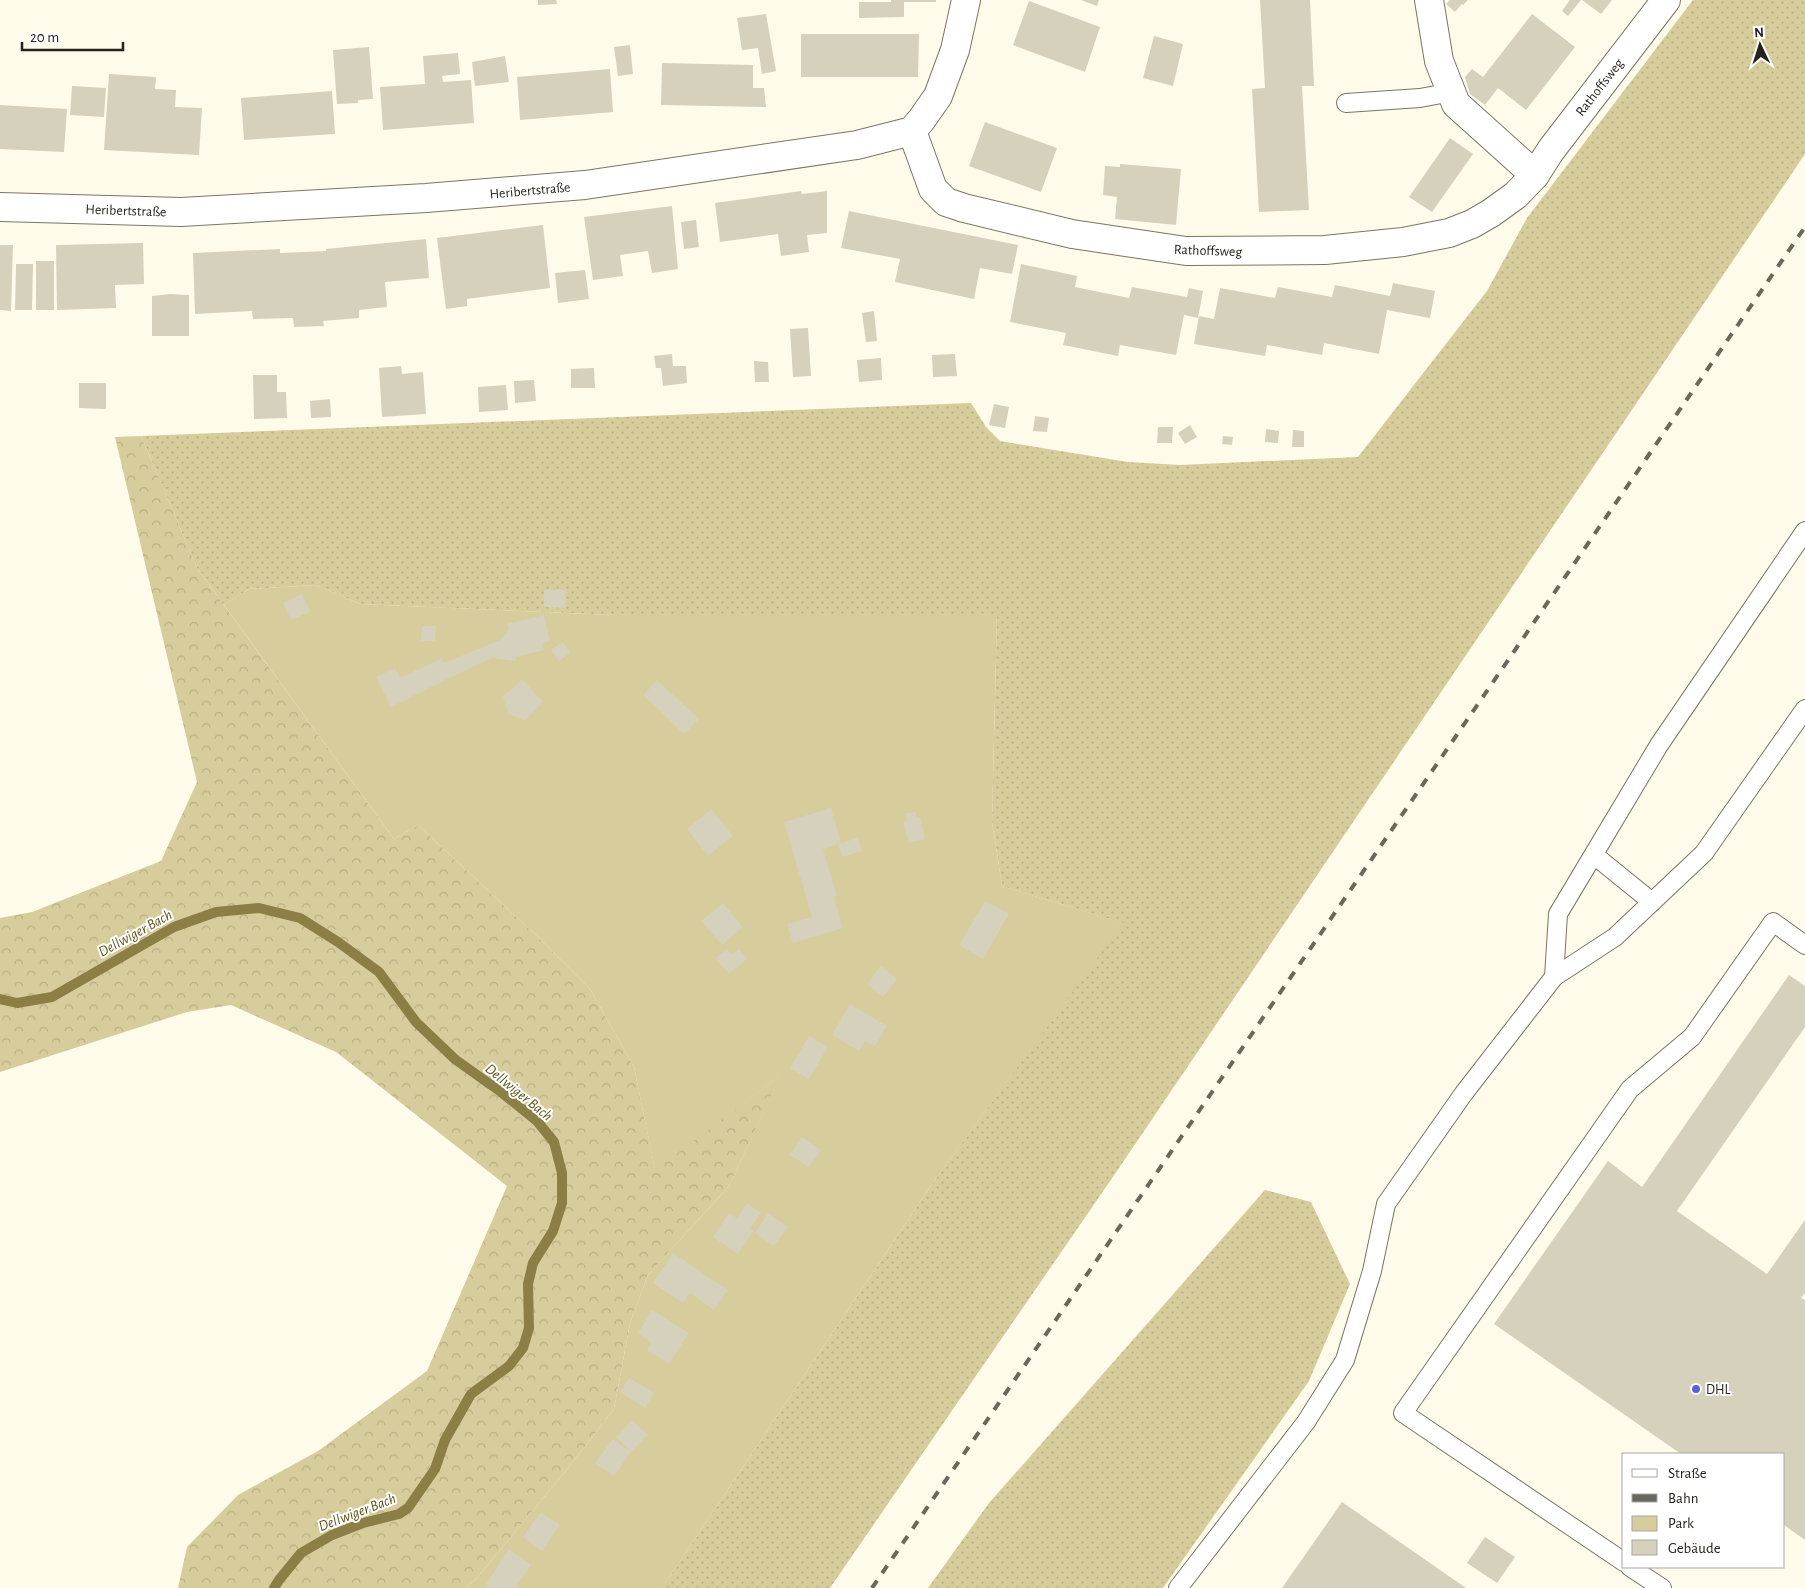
<svg xmlns="http://www.w3.org/2000/svg" width="1805" height="1588" viewBox="0 0 1805 1588" font-family="'Alegreya Sans',sans-serif">
<defs>
<pattern id="grass-dots" width="8" height="8" patternUnits="userSpaceOnUse" patternTransform="scale(1.25)"><rect width="8" height="8" fill="#d7cc9b"/><path d="M2 2h.1M6 6h.1" fill="none" stroke="#b8af85" stroke-width="1.8" stroke-linecap="round"/></pattern>
<pattern id="forest-crowns" width="20" height="18" patternUnits="userSpaceOnUse" patternTransform="scale(1.25)"><rect width="20" height="18" fill="#d7cc9b"/><path d="M2 6a3 3 0 1 1 6 0M12 15a3 3 0 1 1 6 0" fill="none" stroke="#b8af85"/></pattern>
</defs>
<rect width="100%" height="100%" fill="#fffbea"/>
<g fill="url(#grass-dots)">
<polygon points="1693,0 1805,0 1805,154 1117,1171 830,1588 662,1588 934,1181 1122,923 1002,886 992,821 997,615 615,615 360,604 316,585 249,589 224,605 197,568 141,436 971,403 986,427 1000,441 1128,462 1180,465 1358,457 1487,291 1527,218"/>
<polygon points="1265,1190 1311,1202 1350,1284 1309,1381 1163,1588 928,1588 989,1503"/>
</g>
<polygon fill="url(#forest-crowns)" points="141,436 197,568 394,839 418,825 538,937 590,989 634,1067 655,1169 782,1074 729,1186 648,1275 630,1323 614,1409 564,1473 476,1579 465,1588 178,1588 187,1547 238,1495 318,1451 427,1371 507,1186 336,1052 231,1005 187,1012 0,1072 0,918 32,912 161,861 197,782 115,437"/>
<polygon fill="#d7cc9b" points="316,585 360,604 615,615 997,615 992,821 1002,886 1123,923 934,1181 662,1588 465,1588 476,1579 564,1473 614,1409 630,1323 648,1275 729,1186 781,1075 655,1170 634,1067 590,989 538,937 418,825 394,839 224,605 249,589"/>
<g fill="none" stroke-linecap="round" stroke-linejoin="round">
<polyline stroke="#8c7f46" stroke-width="10" points="0,999 17,1003 52,997 174,927 216,912 259,908 300,918 338,942 379,972 416,1022 456,1060 501,1092 537,1121 554,1142 562,1173 562,1203 553,1231 533,1263 528,1284 529,1328 523,1348 509,1366 471,1394 445,1440 435,1469 408,1508 399,1514 363,1523 332,1535 301,1553 279,1580 274,1588"/>
</g>
<g fill="#d6d1bc">
<polygon points="538,0 556,0 557,4 538,5"/>
<polygon points="891,0 936,0 936,2 904,2 904,17 859,18 859,2 891,2"/>
<polygon points="1081,0 1099,0 1097,6"/>
<polygon points="1260,0 1310,0 1314,86 1302,86 1309,210 1259,212 1252,89 1265,88"/>
<polygon points="1450,0 1468,0 1463,5 1462,4 1455,12 1446,4"/>
<polygon points="1570,0 1581,0 1568,16 1562,11"/>
<polygon points="1582,0 1612,0 1601,14"/>
<polygon points="1029,1 1100,27 1085,72 1013,45"/>
<polygon points="766,14 776,71 762,74 758,48 742,50 737,18"/>
<polygon points="1532,14 1575,47 1526,110 1498,88 1485,105 1470,94 1465,77 1472,69 1483,77"/>
<polygon points="801,34 919,34 918,77 801,77"/>
<polygon points="1154,36 1183,44 1173,86 1143,78"/>
<polygon points="630,45 633,74 618,76 614,47"/>
<polygon points="369,47 373,99 358,100 358,103 337,104 333,50"/>
<polygon points="458,53 460,74 442,76 443,82 471,80 474,123 383,130 380,87 425,84 423,56"/>
<polygon points="505,56 509,82 475,86 472,62"/>
<polygon points="662,63 753,65 753,88 764,88 766,107 661,105"/>
<polygon points="610,69 613,112 520,120 517,77"/>
<polygon points="109,74 156,77 155,89 176,90 175,107 202,108 199,155 104,150"/>
<polygon points="72,86 106,88 104,117 70,115"/>
<polygon points="332,91 335,134 244,140 241,98"/>
<polygon points="0,105 67,109 64,152 0,149"/>
<polygon points="985,122 1057,148 1041,192 969,166"/>
<polygon points="1450,138 1473,154 1432,212 1409,197"/>
<polygon points="1120,164 1181,169 1176,225 1115,219 1117,197 1103,195 1105,166 1120,167"/>
<polygon points="801,191 802,194 827,191 827,233 807,235 809,252 781,256 778,234 720,242 715,203"/>
<polygon points="672,206 678,269 652,273 648,251 620,255 623,276 593,280 584,217"/>
<polygon points="849,211 1018,245 1012,274 980,268 974,299 895,282 900,259 841,248"/>
<polygon points="696,220 699,247 684,249 681,222"/>
<polygon points="543,225 550,288 467,299 467,306 446,309 437,238"/>
<polygon points="426,239 429,278 385,282 387,307 359,310 359,318 323,321 324,326 294,327 293,318 253,319 252,311 195,314 193,253 280,249 280,253 326,251 326,249"/>
<polygon points="143,243 144,284 115,285 116,308 57,310 56,245"/>
<polygon points="0,245 13,245 11,311 0,310"/>
<rect x="36" y="261" width="18" height="49"/>
<polygon points="16,264 33,264 32,310 15,310"/>
<polygon points="1021,264 1077,276 1075,287 1129,298 1132,287 1187,297 1189,288 1203,291 1198,318 1184,315 1176,355 1120,345 1118,356 1063,345 1066,333 1010,322"/>
<polygon points="585,270 589,299 558,303 555,273"/>
<polygon points="1393,283 1435,291 1430,318 1387,310 1379,354 1324,343 1322,355 1267,345 1265,356 1194,344 1199,316 1214,319 1220,288 1275,298 1278,287 1332,297 1335,285 1390,296"/>
<polygon points="170,294 189,295 189,336 152,336 152,296"/>
<polygon points="874,311 877,341 866,342 862,313"/>
<polygon points="808,328 811,376 793,377 790,329"/>
<polygon points="672,354 673,366 686,366 687,383 663,386 661,368 656,368 654,356"/>
<polygon points="955,354 957,376 933,377 932,355"/>
<polygon points="881,358 882,380 859,382 857,360"/>
<polygon points="754,361 768,362 769,382 755,382"/>
<polygon points="401,366 402,374 423,372 426,414 382,417 379,368"/>
<polygon points="594,368 595,388 571,388 571,369"/>
<polygon points="253,375 277,375 277,392 286,392 287,418 254,419"/>
<polygon points="534,380 536,401 515,403 514,381"/>
<polygon points="79,383 106,383 106,409 79,408"/>
<polygon points="506,385 508,410 479,412 478,387"/>
<polygon points="330,399 331,417 311,418 310,401"/>
<polygon points="994,404 1009,407 1005,428 989,425"/>
<polygon points="1035,416 1049,418 1047,432 1033,431"/>
<polygon points="1190,425 1197,437 1185,444 1178,433"/>
<polygon points="1158,427 1173,427 1172,443 1157,443"/>
<polygon points="1266,429 1279,431 1278,443 1265,442"/>
<polygon points="1293,430 1304,431 1304,447 1292,447"/>
<polygon points="1223,436 1233,437 1232,445 1222,444"/>
<polygon points="544,590 566,590 565,608 544,607"/>
<polygon points="302,594 310,612 291,620 283,603"/>
<polygon points="544,615 550,641 542,644 544,650 516,657 516,661 492,658 451,677 391,707 376,677 395,668 400,678 442,658 444,663 500,640 509,629 507,624"/>
<polygon points="422,626 436,626 435,641 421,641"/>
<polygon points="562,642 571,652 559,661 551,650"/>
<polygon points="522,679 543,702 525,720 508,714 503,697"/>
<polygon points="657,680 699,719 684,734 643,695"/>
<polygon points="831,808 841,843 858,838 862,851 842,857 838,844 823,849 837,896 834,897 843,928 793,943 787,924 812,917 784,822"/>
<polygon points="711,809 733,836 708,856 687,829"/>
<polygon points="915,812 917,818 920,817 925,839 909,843 903,822 907,821 905,814"/>
<polygon points="985,901 1009,914 983,959 959,945"/>
<polygon points="723,903 743,927 722,945 701,921"/>
<polygon points="727,949 732,955 739,949 747,959 729,974 715,958"/>
<polygon points="881,966 897,979 883,997 867,984"/>
<polygon points="1789,975 1805,986 1805,1027 1677,1211 1767,1274 1805,1220 1805,1293 1801,1298 1805,1300 1805,1540 1784,1525 1784,1454 1681,1454 1494,1324 1608,1161 1642,1187"/>
<polygon points="850,1004 887,1026 875,1046 865,1041 859,1051 832,1035"/>
<polygon points="809,1036 828,1047 809,1079 790,1068"/>
<polygon points="802,1137 821,1150 809,1167 790,1155"/>
<polygon points="747,1203 761,1213 750,1228 754,1230 738,1254 713,1237 729,1213 737,1218"/>
<polygon points="768,1213 788,1227 774,1246 755,1233"/>
<polygon points="673,1253 728,1290 714,1310 690,1293 683,1303 653,1283"/>
<polygon points="652,1310 689,1333 669,1364 647,1350 652,1343 638,1333"/>
<polygon points="629,1378 654,1393 645,1408 620,1392"/>
<polygon points="632,1420 648,1435 631,1452 616,1437"/>
<polygon points="613,1439 631,1452 614,1476 595,1463"/>
<polygon points="1342,1502 1466,1588 1282,1588"/>
<polygon points="541,1512 560,1525 542,1551 523,1537"/>
<polygon points="1485,1537 1515,1557 1497,1583 1467,1563"/>
<polygon points="509,1549 531,1565 515,1588 488,1588 485,1586"/>
</g>
<g fill="none" stroke-linecap="round" stroke-linejoin="round">
<defs>
<g id="lane">
<polyline points="1346,103 1420,98 1452,92"/>
<polyline points="1594,855 1652,902"/>
<polyline points="1554,977 1615,937 1704,853 1805,709"/>
<polyline points="1624,1562 1403,1413 1630,1089 1692,1037 1773,922 1805,945"/>
<polyline points="1630,1567 1662,1588"/>
<polyline points="1178,1588 1306,1422 1345,1360 1372,1271 1386,1204 1464,1093 1554,977 1558,914 1659,745 1805,531"/>
</g>
<g id="street">
<polyline points="1429,0 1439,61 1456,104 1535,175"/>
<polyline points="912,131 933,189 946,202 964,208 1072,234 1186,251 1325,250 1403,242 1449,233 1472,224 1491,213 1516,195 1535,175 1551,150 1666,0"/>
<polyline points="0,207 181,212 426,198 585,185 857,145 912,131 922,119 938,96 955,50 966,0"/>
</g>
</defs>
<use href="#lane" stroke="#7a7663" stroke-width="20"/>
<use href="#street" stroke="#7a7663" stroke-width="30"/>
<use href="#lane" stroke="#fff" stroke-width="18"/>
<use href="#street" stroke="#fff" stroke-width="28"/>
<polyline stroke="#6a685d" stroke-width="4" stroke-dasharray="9 9" stroke-linecap="butt" points="872,1588 1805,227"/>
</g>
<circle fill="#5d62da" stroke="#fff" stroke-width="2" cx="1696" cy="1389" r="5"/>
<g text-anchor="middle" stroke-width="4" stroke-linejoin="round" paint-order="stroke">
<g font-size="14" fill="#24221a" stroke="#fff">
<text transform="translate(1599 87) rotate(-52)" y="5">Rathoffsweg</text>
<text transform="translate(530 190) rotate(-5)" y="5">Heribertstraße</text>
<text transform="translate(126 210) rotate(2)" y="5">Heribertstraße</text>
<text transform="translate(1208 250) rotate(2)" y="5">Rathoffsweg</text>
</g>
<g font-size="14" fill="#24221a" stroke="#fff" text-anchor="start">
<text x="1706" y="1394">DHL</text>
</g>
<g font-size="15" font-style="italic" fill="#5f5318" stroke="#fff">
<text transform="translate(135 933) rotate(-29)" y="5">Dellwiger Bach</text>
<text transform="translate(519 1092) rotate(39)" y="5">Dellwiger Bach</text>
<text transform="translate(357 1512) rotate(-21)" y="5">Dellwiger Bach</text>
</g>
</g>
<rect x="1622" y="1453" width="162" height="115" fill="#ffffff" stroke="#a7a7a3"/>
<rect x="1632" y="1469" width="25" height="8" fill="#ffffff" stroke="#a7a7a3"/>
<text x="1668" y="1478" font-size="15" fill="#24221a">Straße</text>
<rect x="1632" y="1494" width="25" height="8" fill="#6a685d" stroke="#a7a7a3"/>
<text x="1668" y="1503" font-size="15" fill="#24221a">Bahn</text>
<rect x="1632" y="1516" width="25" height="15" fill="#d7cc9b" stroke="#a7a7a3"/>
<text x="1668" y="1528" font-size="15" fill="#24221a">Park</text>
<rect x="1632" y="1540" width="25" height="15" fill="#d6d1bc" stroke="#a7a7a3"/>
<text x="1668" y="1553" font-size="15" fill="#24221a">Gebäude</text>
<g transform="translate(1760 45) rotate(356)" stroke="#ffffff" stroke-width="4" paint-order="stroke">
<path d="M0-4L9 19L0 12L-9 19Z" fill="#24221a"/>
<text y="-8" font-size="14" font-weight="bold" text-anchor="middle" fill="#24221a">N</text>
</g>
<path d="M22 42v8h101v-8" fill="none" stroke="#24221a" stroke-width="2.5"/>
<text x="30" y="42" font-size="15" fill="#24221a" stroke="#ffffff" stroke-width="4" paint-order="stroke">20 m</text>
</svg>
